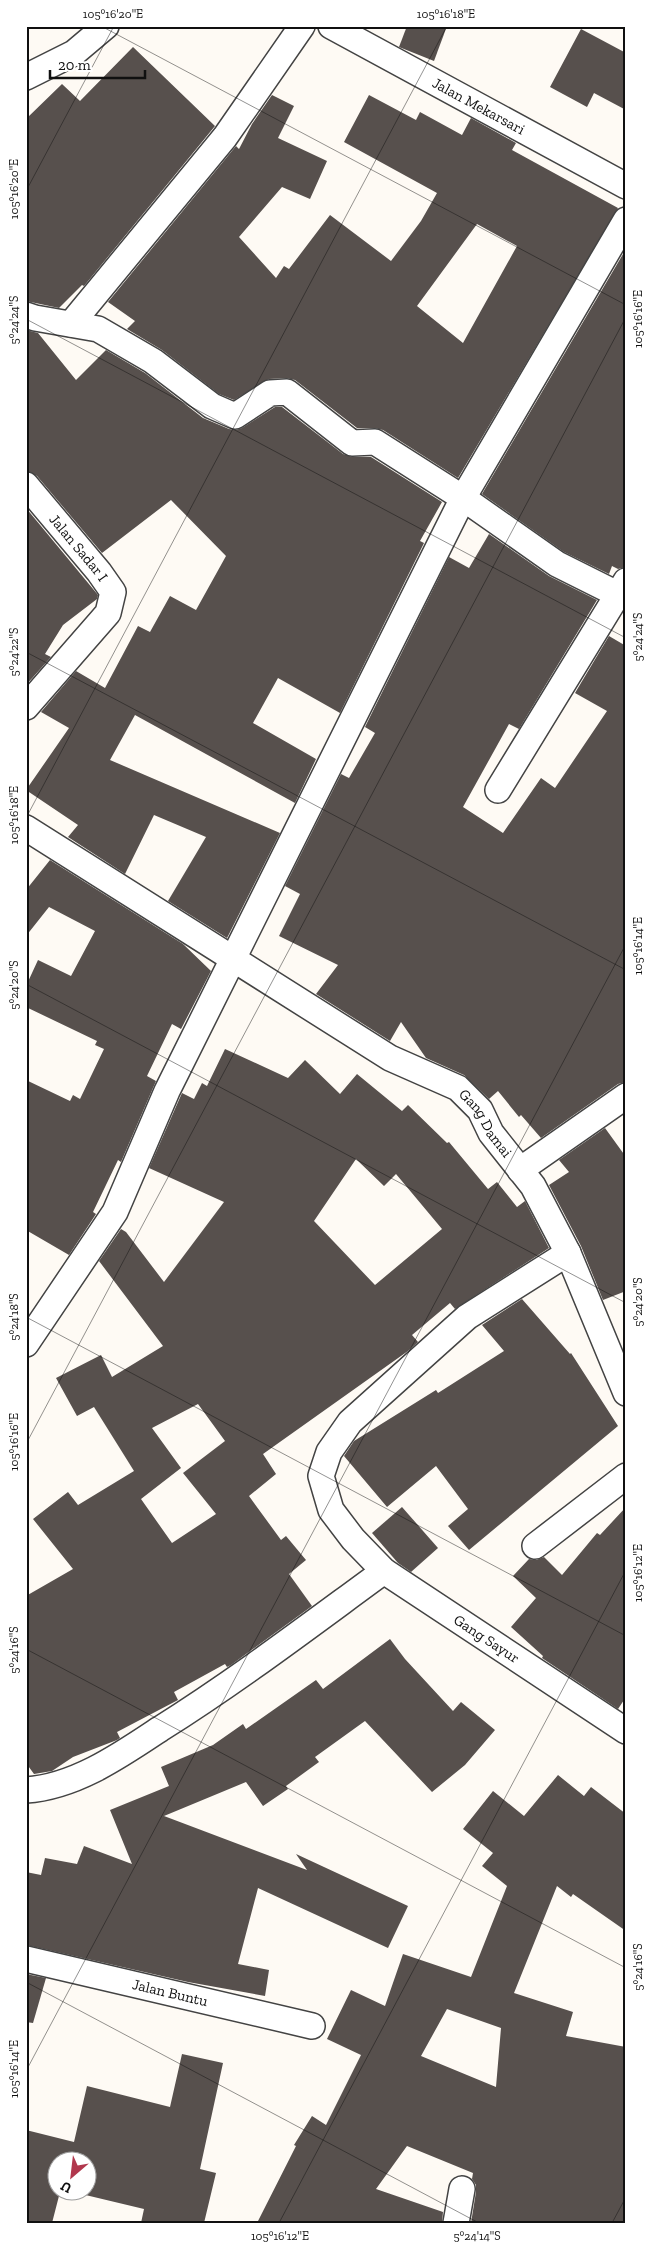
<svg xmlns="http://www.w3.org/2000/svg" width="652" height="2249" viewBox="0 0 652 2249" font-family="'Zilla Slab',serif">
<rect width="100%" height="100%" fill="#fefaf4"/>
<g fill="#57504d" fill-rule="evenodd">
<polygon points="407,26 447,26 434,61 399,47"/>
<polygon points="581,29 626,53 626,110 594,93 587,107 550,87"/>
<polygon points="133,47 215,126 84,286 82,285 59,308 26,301 26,119 62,84 80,101"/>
<path d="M272 95 294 106 278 138 327 161 310 199 282 187 239 237 276 278 284 266 289 269 330 215 391 261 421 221 437 193 344 142 369 95 416 120 420 112 462 135 471 118 516 143 512 150 618 208 458 478 383 430 374 428H357L295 380 286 378 269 379 234 400 219 394 162 350 127 329 135 321 108 302 236 146 239 149 252 124ZM477 224 517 246 463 343 417 306Z"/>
<polygon points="626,249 626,567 618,569 612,566 609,574 564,552 482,494"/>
<polygon points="26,330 38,333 76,380 106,350 145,373 203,418 229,429 236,430 242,428 275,407 282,407 343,454 353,457 371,457 442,502 420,541 424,543 340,713 278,678 253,723 316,759 295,803 135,715 110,760 280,833 227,938 168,901 206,837 154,815 125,874 68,837 78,825 26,790 69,728 41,712 76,671 105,688 138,626 150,632 170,596 196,610 226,556 171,500 102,553 37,476 26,471"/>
<polygon points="26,508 98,595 97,599 63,625 45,654 51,657 26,685"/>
<polygon points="489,534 549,576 597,600 519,729 509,724 463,807 503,833 541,778 555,788 607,711 575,693 609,636 626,646 626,1082 618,1084 541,1138 521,1115 519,1117 498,1091 489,1099 464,1075 426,1058 401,1022 390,1041 316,994 338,965 279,936 300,894 285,886 341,774 349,778 375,733 365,727 449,557 469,568"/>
<polygon points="50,860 183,944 211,971 181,1029 172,1024 147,1076 156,1081 121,1162 118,1160 93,1212 96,1214 69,1255 26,1230 26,1080 70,1101 73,1095 80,1099 104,1049 95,1045 97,1041 26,1007 26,986 38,960 71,976 95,931 49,907 26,936 26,890"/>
<path d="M225 1049 288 1078 305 1060 340 1094 357 1074 402 1111 408 1105 447 1143 449 1142 488 1189 497 1182 517 1207 525 1201 549 1248 455 1309 450 1303 412 1335 418 1342 408 1351 263 1454 276 1474 249 1496 281 1540 286 1536 306 1560 289 1574 312 1606 231 1665 227 1667 225 1664 174 1692 178 1700 117 1732 120 1738 117 1740 73 1757 52 1771 34 1774 26 1763V1596L73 1569 33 1519 68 1492 78 1505 134 1471 94 1407 77 1416 56 1378 101 1355 112 1377 163 1346 99 1261 121 1229 126 1232 164 1282 224 1202 149 1168 182 1093 194 1099 202 1083 207 1086ZM356 1159 384 1186 396 1174 442 1229 375 1285 314 1221ZM198 1404 225 1441 183 1473 216 1514 172 1543 141 1499 181 1468 152 1428Z"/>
<polygon points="605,1128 626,1157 626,1291 603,1300 581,1246 549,1185 569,1172 559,1160"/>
<polygon points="522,1299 570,1354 571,1353 618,1426 469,1550 448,1526 468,1509 436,1466 387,1507 344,1456 354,1441 436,1390 438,1393 504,1351 482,1325"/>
<polygon points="402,1507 438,1548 411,1572 398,1563 372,1533"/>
<polygon points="626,1507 626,1697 618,1709 542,1658 543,1656 511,1627 536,1598 513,1576 529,1559 536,1560 544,1557 562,1575 597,1533 600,1535"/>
<polygon points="390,1639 405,1659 453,1711 461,1702 495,1730 465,1765 432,1792 365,1721 315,1757 319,1762 286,1786 288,1789 263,1806 246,1782 164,1816 307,1870 296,1854 408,1906 388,1948 258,1888 238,1964 269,1970 265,1996 188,1982 26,1945 26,1872 41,1875 45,1858 77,1864 84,1846 132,1864 110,1810 169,1786 161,1767 213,1745 243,1724 246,1729 316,1680 323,1689"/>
<path d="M558 1775 584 1796 591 1787 626 1814V1931L573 1894 571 1897 557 1886 514 1993 573 2012 566 2036 626 2047V2223H471L476 2192V2185L472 2179 473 2173 407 2146 376 2189 443 2212 442 2223H257L296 2146 294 2145 312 2116 326 2125 361 2055 327 2039 351 1990 385 2006 403 1954 471 1977 507 1886 482 1866 493 1853 463 1829 493 1791 524 1816ZM447 2009 501 2028 496 2087 421 2056Z"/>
<polygon points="26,1974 46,1978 33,2023 26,2022"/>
<polygon points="182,2054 223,2063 200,2169 216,2173 204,2223 141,2223 144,2209 73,2192 88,2192 88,2162 58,2162 58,2192 60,2192 52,2223 26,2223 26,2130 74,2142 87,2086 170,2107"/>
</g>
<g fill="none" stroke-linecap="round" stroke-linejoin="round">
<defs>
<g id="minor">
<path id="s1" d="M331 26 626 186"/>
<polyline points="26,77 74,53 106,26"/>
<polyline points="26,315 35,318 98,329 153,361 212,406 235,416 270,393 287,392 352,443 375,442 463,498 557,564 617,594"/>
<polyline points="71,324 225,137 302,26"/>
<path id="s2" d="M26 485 99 572 113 592 108 613 26 707"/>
<polyline points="498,790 626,581"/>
<path id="s3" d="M26 828 390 1058 458 1088 480 1110 491 1133 533 1186 568 1253 626 1393"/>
<polyline points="520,1170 626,1096"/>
<path id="s4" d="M568 1253 467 1317 350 1422 329 1452 321 1476 331 1510 353 1539 384 1571 626 1731"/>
<polyline points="26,1344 115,1212 167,1091 463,498 626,220"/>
<polyline points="535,1546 626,1476"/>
<path d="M26 1790C75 1787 121 1755 160 1729 238 1680 310 1625 384 1571"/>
<path id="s5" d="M26 1959 312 2026"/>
<polyline points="456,2223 462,2189"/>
</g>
</defs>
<use href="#minor" stroke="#434343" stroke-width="28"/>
<use href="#minor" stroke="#fff" stroke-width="25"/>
</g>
<path fill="none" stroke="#101010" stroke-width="1" stroke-opacity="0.45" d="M101 26 626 305M26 191 114 26M26 319 626 638M26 652 626 970M26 818 447 26M26 984 626 1303M26 1317 626 1636M26 1444 626 317M26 1649 626 1968M26 1982 479 2223M26 2071 626 944M279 2223 626 1570M612 2223 626 2197"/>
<g text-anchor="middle" stroke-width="5" stroke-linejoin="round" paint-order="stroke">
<g font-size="15" fill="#101010" stroke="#fff">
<text dy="5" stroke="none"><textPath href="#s1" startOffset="168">Jalan Mekarsari</textPath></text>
<text dy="5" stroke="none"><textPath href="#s2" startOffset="82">Jalan Sadar I</textPath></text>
<text dy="5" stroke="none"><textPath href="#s3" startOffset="550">Gang Damai</textPath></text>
<text dy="5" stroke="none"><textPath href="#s4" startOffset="578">Gang Sayur</textPath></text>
<text dy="5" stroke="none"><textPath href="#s5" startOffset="148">Jalan Buntu</textPath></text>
</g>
</g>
<rect width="652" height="2249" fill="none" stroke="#ffffff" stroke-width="55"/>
<g transform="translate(72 2176) rotate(208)"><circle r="24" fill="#ffffff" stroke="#9f9f9f"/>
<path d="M0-4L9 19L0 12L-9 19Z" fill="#b1374d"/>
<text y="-8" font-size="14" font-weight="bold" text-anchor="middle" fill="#101010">U</text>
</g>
<path d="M50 70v8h95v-8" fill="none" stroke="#101010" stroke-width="2.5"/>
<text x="58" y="70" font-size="15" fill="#101010" stroke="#ffffff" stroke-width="4" paint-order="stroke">20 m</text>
<rect x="28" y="28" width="596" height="2194" fill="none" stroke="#101010" stroke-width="2"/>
<g font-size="12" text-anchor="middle" fill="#101010">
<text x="113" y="18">105°16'20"E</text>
<text x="446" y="18">105°16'18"E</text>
<text transform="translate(14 189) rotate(-90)" y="4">105°16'20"E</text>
<text transform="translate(638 319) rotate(-90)" y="4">105°16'16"E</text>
<text transform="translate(14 320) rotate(-90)" y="4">5°24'24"S</text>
<text transform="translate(638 637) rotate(-90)" y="4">5°24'24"S</text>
<text transform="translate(14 652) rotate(-90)" y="4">5°24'22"S</text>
<text transform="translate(14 815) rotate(-90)" y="4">105°16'18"E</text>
<text transform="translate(638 946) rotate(-90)" y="4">105°16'14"E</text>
<text transform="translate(14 985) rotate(-90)" y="4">5°24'20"S</text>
<text transform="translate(638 1302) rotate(-90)" y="4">5°24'20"S</text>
<text transform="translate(14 1317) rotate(-90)" y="4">5°24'18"S</text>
<text transform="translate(14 1442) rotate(-90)" y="4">105°16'16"E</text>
<text transform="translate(638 1573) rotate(-90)" y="4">105°16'12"E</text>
<text transform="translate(14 1650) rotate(-90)" y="4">5°24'16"S</text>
<text transform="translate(638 1967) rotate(-90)" y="4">5°24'16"S</text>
<text transform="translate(14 2069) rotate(-90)" y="4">105°16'14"E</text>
<text x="280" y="2240">105°16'12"E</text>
<text x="477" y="2240">5°24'14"S</text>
</g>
</svg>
